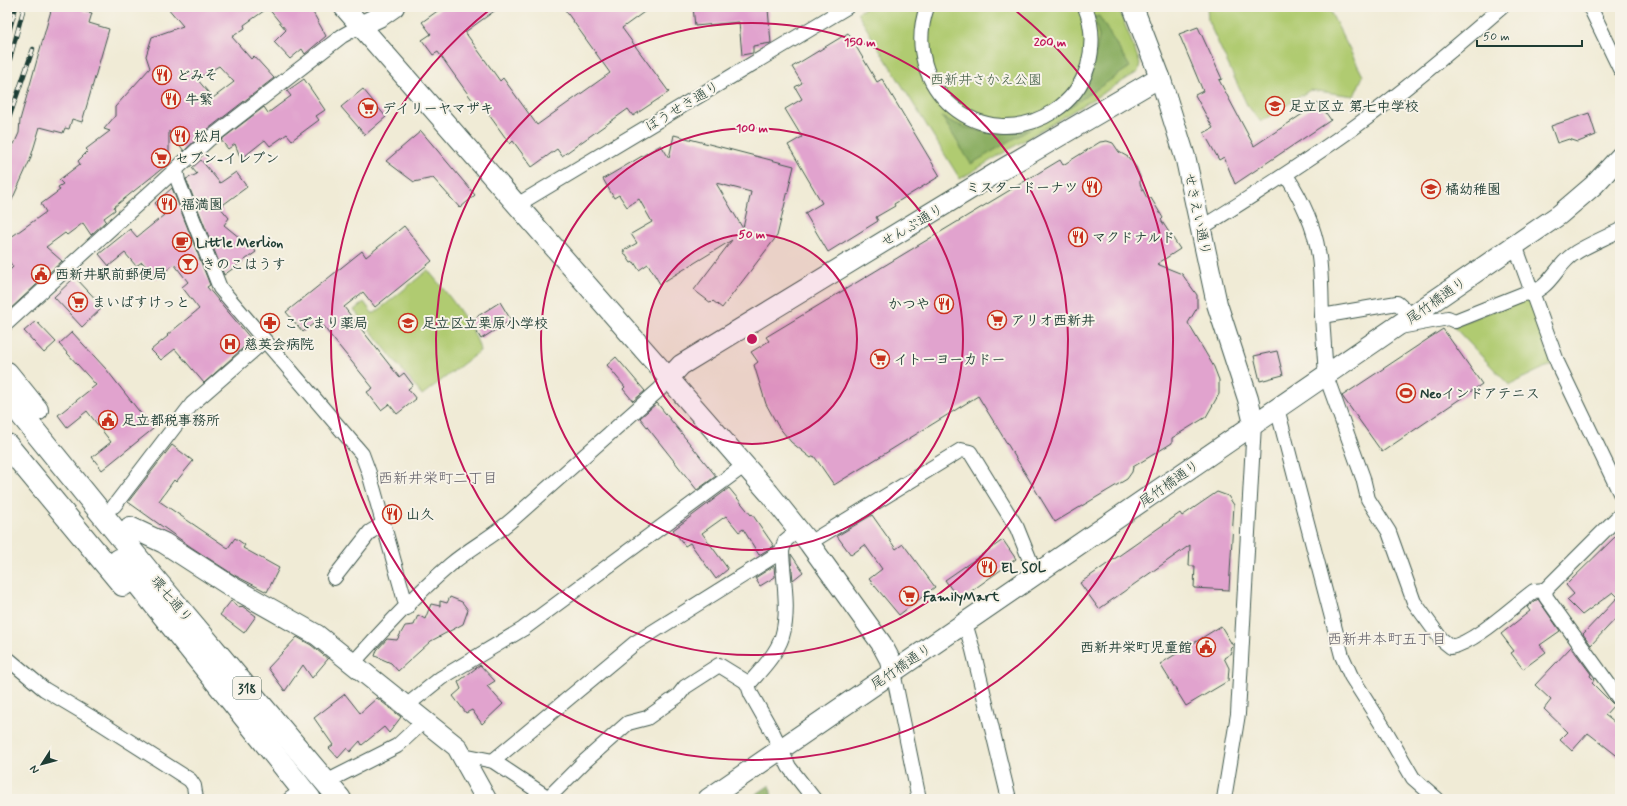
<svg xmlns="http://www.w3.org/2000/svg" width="1627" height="806" viewBox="0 0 1627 806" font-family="Mynerve,'Klee One',sans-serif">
<rect width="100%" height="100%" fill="#f7f3e8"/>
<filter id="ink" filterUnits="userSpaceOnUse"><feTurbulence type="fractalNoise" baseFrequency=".025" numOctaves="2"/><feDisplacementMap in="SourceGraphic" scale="8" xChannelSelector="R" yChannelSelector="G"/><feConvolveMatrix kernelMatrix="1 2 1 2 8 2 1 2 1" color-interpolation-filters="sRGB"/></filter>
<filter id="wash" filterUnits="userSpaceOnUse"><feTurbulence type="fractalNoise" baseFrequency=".012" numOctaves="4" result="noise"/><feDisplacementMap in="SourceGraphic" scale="16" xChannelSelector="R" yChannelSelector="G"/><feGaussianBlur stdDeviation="0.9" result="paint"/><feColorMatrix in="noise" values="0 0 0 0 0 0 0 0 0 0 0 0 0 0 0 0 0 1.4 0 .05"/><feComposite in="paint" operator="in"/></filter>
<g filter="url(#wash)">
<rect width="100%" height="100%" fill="#f0ebd6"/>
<g fill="#b0cb71" stroke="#688452">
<polygon points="867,7 1118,7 1140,63 1138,72 960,179 857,13"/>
<polygon points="1207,7 1328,7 1363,76 1354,96 1310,90 1261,122 1247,105 1208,21"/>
<path d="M428 270C443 289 477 328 480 351L422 395 354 310 364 302 372 313H375Z"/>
<polygon points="1525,299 1532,304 1552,364 1509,385 1453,326"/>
</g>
<g fill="#8caf63" stroke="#56764c">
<polygon points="1099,16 1130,67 1065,110 1093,66 1099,37 1094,17"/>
<path d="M942 117C975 134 996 136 1032 128L971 164Z"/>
<polygon points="770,785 772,799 749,799"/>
</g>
<g id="blocks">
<g fill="#e1a3ce" fill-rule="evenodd">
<polygon points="52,7 84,7 83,11 92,13 89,23 109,29 82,122 72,119 69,129 65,128 63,133 40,127 30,160 7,211 7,160 19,133 20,120"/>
<path d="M167 7H310L326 36 305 54 302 49 290 59 274 42 286 30 268 8 244 25 245 28 232 37 251 59 254 56 274 78 203 133 184 151 169 131V163L114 207 115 210 104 218 106 221 91 235 83 223 67 235 65 233 46 247 62 261 7 312V273L13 267 7 258V240L46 212 41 204 60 190 58 187 63 184 59 180 80 164 78 161 88 151 86 149 110 131 104 129 115 116V107L150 68 146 56 152 37 183 26ZM219 66 234 82 213 98 197 79Z"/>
<polygon points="443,7 500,7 465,32 500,81 503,78 537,125 610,73 563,7 651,7 622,28 669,92 633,116 628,109 562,156 557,149 532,167 513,141 510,144 479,101 475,104 438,52 433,55 422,40 431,34 422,22"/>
<polygon points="693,7 750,7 751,10 768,9 771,43 753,46 753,53 742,55 739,22 695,26"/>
<polygon points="1198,27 1222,79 1219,80 1254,146 1319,103 1331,120 1235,184 1224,157 1219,160 1204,133 1213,128 1195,95 1203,91 1179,34"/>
<polygon points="848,33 877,82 882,79 940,176 894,204 895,206 876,217 878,221 828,252 805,213 822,203 788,145 802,137 785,109 802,99 795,87 802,83 792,67"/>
<polygon points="304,79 325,110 316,116 319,120 292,140 287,134 270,146 265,140 241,159 235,144 228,149 221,140 264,107 268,113 291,96 287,91"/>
<polygon points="363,89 386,117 365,135 341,107"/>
<polygon points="1589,113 1596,135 1578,142 1569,139 1557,143 1551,126"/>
<polygon points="421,131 475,195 460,208 433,178 414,182 386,161"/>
<path d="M674 135 794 166 777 236 722 308 713 301 711 303 694 290 732 240 660 284 648 264 639 270 634 262 631 263 623 251 637 243 631 234 652 222 639 199 627 207 619 195 614 198 603 179 661 145 669 158ZM716 183 751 192 743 228 742 227Z"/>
<polygon points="1107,141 1113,143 1119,152 1128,157 1136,167 1140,177 1140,184 1147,198 1151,198 1163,218 1161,220 1180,249 1157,264 1182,274 1197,295 1197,308 1188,323 1214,367 1219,380 1219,394 1206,417 1172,438 1172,443 1133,467 1132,472 1127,479 1055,522 978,396 834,485 814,456 811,458 791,442 778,426 766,404 754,365 758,362 751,352 769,341 766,337 1060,160 1063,165 1100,142"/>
<polygon points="201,160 220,183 236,172 247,187 220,207 229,218 224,225 245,242 248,240 256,252 224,275 186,179 197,174 192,168"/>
<polygon points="172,188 210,285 207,287 252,340 204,383 175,349 161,360 151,350 168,336 167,335 199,309 182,287 188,282 174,264 157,279 142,262 136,266 125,253 109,266 99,254 130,229 137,237 164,215 155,203"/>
<polygon points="404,226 432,261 375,307 363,292 344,307 399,377 404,373 413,385 408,389 416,399 397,414 389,404 381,410 367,392 373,388 322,325 317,329 313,324 303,332 286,312 362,251 366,257"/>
<polygon points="75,277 103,307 82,327 54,297"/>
<polygon points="500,302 511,320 481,339 470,321"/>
<polygon points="36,321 56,342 44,353 24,331"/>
<polygon points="1443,329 1482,384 1382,452 1342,396"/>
<polygon points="72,332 106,369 153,429 102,470 92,457 111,442 87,411 67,427 58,415 96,385 59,344"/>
<polygon points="1277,351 1283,375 1260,381 1254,356"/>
<polygon points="616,357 645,391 633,401 623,389 625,387 607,365"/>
<polygon points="657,403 716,476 697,490 640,418"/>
<polygon points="172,445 193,461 176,482 174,480 159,501 228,548 235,538 245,545 243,548 279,568 267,592 234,575 191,547 128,502"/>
<polygon points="729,488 751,515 752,514 774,546 759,555 743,529 739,532 726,516 702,533 728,569 716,579 690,543 685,546 673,530"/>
<polygon points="1217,492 1228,496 1234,505 1229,590 1194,588 1195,566 1189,566 1190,545 1099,609 1080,583 1180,513 1182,516"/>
<polygon points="872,515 896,549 903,544 935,587 899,615 869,579 882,569 865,545 851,555 837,536"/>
<polygon points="1620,532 1620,614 1591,645 1583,634 1618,597 1613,592 1582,615 1567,600 1574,594 1566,585"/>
<polygon points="1003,540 1016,559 959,600 945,580"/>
<polygon points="791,554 803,572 793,580 791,561"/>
<polygon points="774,566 775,577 760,586 755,578"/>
<polygon points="450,597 462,602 468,610 463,624 431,641 398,671 391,663 375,656 377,650 387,639 397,640 405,626 414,625 418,615 425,619 431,604 440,606 440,601 447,603"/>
<polygon points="1538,599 1560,631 1540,645 1546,652 1523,669 1511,653 1514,651 1501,634 1530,611 1527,607"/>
<polygon points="231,601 240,608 242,606 256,616 244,633 220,615"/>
<polygon points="1221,626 1233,646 1230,649 1232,653 1224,658 1229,668 1228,681 1186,706 1160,664"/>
<polygon points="297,637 311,645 328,659 312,678 303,665 285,691 268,668"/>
<polygon points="1571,647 1591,674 1590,676 1594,680 1592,683 1614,705 1605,715 1620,727 1620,758 1588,733 1572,751 1560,740 1568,732 1544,709 1551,700 1535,685"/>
<polygon points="480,665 495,681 487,686 503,704 482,724 472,710 466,713 453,696 461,689 458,682"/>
<polygon points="345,694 360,713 377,698 401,717 389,733 384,727 362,745 360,741 350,752 347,748 338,758 329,748 333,745 314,718"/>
</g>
</g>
</g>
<g filter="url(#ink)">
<use href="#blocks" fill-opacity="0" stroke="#3e574c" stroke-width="1"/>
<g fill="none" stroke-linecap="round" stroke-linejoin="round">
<defs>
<g id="street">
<path d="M927 7C899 87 981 158 1054 111 1070 101 1082 85 1088 66 1093 47 1093 26 1085 7"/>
<polyline points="1590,7 1620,69"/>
<polyline points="176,170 178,181 220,288 362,454 369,473 407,608"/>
<path d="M1286 175C1300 197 1314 225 1318 251 1322 272 1321 295 1322 316L1397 303 1413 317"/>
<polyline points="517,205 847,7"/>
<path d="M1201 228C1254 195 1306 162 1356 126 1407 89 1455 48 1502 7"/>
<polyline points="1515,245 1558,364 1620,493"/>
<path d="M1322 316 1326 376 1363 478 1368 499 1389 532 1414 602 1441 639 1451 647C1476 642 1512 607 1534 591L1545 590 1546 597 1620 700"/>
<polyline points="7,323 208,140 342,36 360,26"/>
<path d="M1400 327 1448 318 1455 321 1523 294C1550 293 1555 265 1575 253 1589 244 1605 238 1620 230"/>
<polyline points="1277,408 1342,656 1351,676 1384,728 1413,778 1437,799"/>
<polyline points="114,506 192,404 264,341"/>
<polyline points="809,543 961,450 970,452 1017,528 1036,575"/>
<polyline points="334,578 370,532 383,524"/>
<polyline points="1545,590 1620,515"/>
<polyline points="965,623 973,650 1009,799"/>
<polyline points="7,658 44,689 96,720 190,780 194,786 196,799"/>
<path d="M353 663C384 629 415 595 450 565 470 548 494 536 514 518L660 389 669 378"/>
<polyline points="893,672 919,799"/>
<path d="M748 685C760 671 776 655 782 637 790 611 783 578 782 551"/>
<polyline points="406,706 441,678 523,629 745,465"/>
<polyline points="463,755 493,761 550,799"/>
<polyline points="493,761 635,643 782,551 785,541 798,530"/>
<polyline points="326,782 397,746 424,721"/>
<polyline points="548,798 584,762 628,723 647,718 678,696 685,687 719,665 745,681 748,685 751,694 773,733 789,767 814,799"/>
<polyline points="290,799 303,790"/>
<polyline points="1224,799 1238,714 1254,424"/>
</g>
<g id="secondary">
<polyline points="344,7 769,493 809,543 881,643 889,658 893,672"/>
<polyline points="1133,7 1160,77 1186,160 1217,304 1248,399 1254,424"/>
<polyline points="360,26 381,16 394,7"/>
<polyline points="669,378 681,365 1003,169 1160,77"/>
<polyline points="130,527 164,543 232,587 317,635 457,747 486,799"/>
<polyline points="708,799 1559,215 1594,185 1620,157"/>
</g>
<g id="primary">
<polyline points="7,373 37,410"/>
<polyline points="7,397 153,577 340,799"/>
<polyline points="7,445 123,585"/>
<polyline points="119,560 310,799"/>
</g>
</defs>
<use href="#street" stroke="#3e574c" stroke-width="16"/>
<use href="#secondary" stroke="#3e574c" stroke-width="22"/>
<use href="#primary" stroke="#3e574c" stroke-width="24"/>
<use href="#street" stroke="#fff" stroke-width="14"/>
<use href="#secondary" stroke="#fff" stroke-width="20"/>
<use href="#primary" stroke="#fff" stroke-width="22"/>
<defs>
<g id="rail">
<polyline points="7,38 16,7"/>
<polyline points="7,70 24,7"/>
<polyline points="7,124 33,49"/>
</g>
</defs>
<use href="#rail" stroke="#1f3d34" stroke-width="4.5"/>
<use href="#rail" stroke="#f7f3e8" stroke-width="3" stroke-dasharray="9" stroke-linecap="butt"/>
</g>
</g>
<circle cx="752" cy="339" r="105" fill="#c2185b" fill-opacity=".12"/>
<g fill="none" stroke="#c2185b" stroke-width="2">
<circle cx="752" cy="339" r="105"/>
<circle cx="752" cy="339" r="211"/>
<circle cx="752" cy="339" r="316"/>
<path d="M1011 7A421 421 0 1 1 493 7"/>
</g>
<defs>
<symbol id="restaurant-ring" viewBox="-11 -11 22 22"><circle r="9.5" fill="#f7f3e8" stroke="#c8321e" stroke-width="1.5"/><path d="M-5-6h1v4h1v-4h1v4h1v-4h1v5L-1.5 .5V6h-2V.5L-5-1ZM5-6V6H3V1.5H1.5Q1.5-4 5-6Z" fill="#c8321e"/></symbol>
<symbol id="school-ring" viewBox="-11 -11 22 22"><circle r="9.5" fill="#f7f3e8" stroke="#c8321e" stroke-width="1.5"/><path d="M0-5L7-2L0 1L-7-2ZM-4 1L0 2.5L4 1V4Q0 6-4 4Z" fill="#c8321e"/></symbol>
<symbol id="supermarket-ring" viewBox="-11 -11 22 22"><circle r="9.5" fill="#f7f3e8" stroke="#c8321e" stroke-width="1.5"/><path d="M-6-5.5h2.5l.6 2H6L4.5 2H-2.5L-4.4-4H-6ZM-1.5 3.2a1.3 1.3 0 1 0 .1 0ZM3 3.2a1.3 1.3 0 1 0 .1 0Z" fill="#c8321e"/></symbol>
<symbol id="cafe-ring" viewBox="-11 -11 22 22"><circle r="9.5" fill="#f7f3e8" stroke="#c8321e" stroke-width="1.5"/><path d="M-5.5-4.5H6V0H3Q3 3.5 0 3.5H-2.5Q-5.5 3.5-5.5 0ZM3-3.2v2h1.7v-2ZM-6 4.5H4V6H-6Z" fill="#c8321e"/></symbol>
<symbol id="bar-ring" viewBox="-11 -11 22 22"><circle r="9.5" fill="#f7f3e8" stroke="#c8321e" stroke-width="1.5"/><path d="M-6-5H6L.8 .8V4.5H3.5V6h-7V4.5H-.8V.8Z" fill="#c8321e"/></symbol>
<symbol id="civic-ring" viewBox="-11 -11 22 22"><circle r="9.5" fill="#f7f3e8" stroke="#c8321e" stroke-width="1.5"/><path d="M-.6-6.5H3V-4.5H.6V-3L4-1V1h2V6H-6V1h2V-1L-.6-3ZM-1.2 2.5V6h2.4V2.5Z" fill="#c8321e"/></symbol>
<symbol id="pharmacy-ring" viewBox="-11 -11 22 22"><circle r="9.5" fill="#f7f3e8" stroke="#c8321e" stroke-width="1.5"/><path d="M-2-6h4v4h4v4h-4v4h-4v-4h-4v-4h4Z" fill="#c8321e"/></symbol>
<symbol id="hospital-ring" viewBox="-11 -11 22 22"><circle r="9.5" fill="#f7f3e8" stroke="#c8321e" stroke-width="1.5"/><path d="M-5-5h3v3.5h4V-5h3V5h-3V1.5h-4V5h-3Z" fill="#c8321e"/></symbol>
<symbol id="stadium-ring" viewBox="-11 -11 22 22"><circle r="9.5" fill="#f7f3e8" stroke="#c8321e" stroke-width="1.5"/><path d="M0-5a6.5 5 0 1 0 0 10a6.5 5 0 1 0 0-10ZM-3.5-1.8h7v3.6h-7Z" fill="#c8321e"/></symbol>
</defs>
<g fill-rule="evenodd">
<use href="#restaurant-ring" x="151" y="64" width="22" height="22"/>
<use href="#restaurant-ring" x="160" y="88" width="22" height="22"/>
<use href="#school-ring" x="1264" y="95" width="22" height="22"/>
<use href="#supermarket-ring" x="357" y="97" width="22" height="22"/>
<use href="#restaurant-ring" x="169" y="125" width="22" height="22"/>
<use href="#supermarket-ring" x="150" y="147" width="22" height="22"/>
<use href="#restaurant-ring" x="1081" y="176" width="22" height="22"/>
<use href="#school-ring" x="1420" y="178" width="22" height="22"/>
<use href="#restaurant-ring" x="156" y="193" width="22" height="22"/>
<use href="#restaurant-ring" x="1067" y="226" width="22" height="22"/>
<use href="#cafe-ring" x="171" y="231" width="22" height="22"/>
<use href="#bar-ring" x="177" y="253" width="22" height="22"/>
<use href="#civic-ring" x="30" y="263" width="22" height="22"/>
<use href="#supermarket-ring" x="67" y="291" width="22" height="22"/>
<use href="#restaurant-ring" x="933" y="293" width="22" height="22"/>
<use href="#supermarket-ring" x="986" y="309" width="22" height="22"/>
<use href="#pharmacy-ring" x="259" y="312" width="22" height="22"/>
<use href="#school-ring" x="397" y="312" width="22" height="22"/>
<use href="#hospital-ring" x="219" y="333" width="22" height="22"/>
<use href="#supermarket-ring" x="869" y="348" width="22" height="22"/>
<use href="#stadium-ring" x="1395" y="382" width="22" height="22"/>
<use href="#civic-ring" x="97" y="409" width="22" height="22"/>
<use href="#restaurant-ring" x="381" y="503" width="22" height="22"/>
<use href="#restaurant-ring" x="976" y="556" width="22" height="22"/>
<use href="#supermarket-ring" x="898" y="585" width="22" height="22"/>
<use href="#civic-ring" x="1195" y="636" width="22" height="22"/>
</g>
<g text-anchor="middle" stroke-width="4" stroke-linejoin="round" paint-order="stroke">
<rect fill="#f7f3e8" stroke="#60746a" stroke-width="1" x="233" y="677" width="28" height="22" rx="3"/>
<g font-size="13" font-weight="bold" fill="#1f3d34">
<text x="247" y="693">318</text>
</g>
<g font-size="14" font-weight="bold" fill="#1f3d34" stroke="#f7f3e8" text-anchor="start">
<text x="176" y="80">どみそ</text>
<text x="185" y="104">牛繁</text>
<text x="1289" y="111">足立区立 第七中学校</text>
<text x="382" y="113">デイリーヤマザキ</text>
<text x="194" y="141">松月</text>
<text x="175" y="163">セブン-イレブン</text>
<text x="1078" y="192" text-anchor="end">ミスタードーナツ</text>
<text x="1445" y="194">橘幼稚園</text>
<text x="181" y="209">福満園</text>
<text x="1092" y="242">マクドナルド</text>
<text x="196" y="247">Little Merlion</text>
<text x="202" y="269">きのこはうす</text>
<text x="55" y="279">西新井駅前郵便局</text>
<text x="92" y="307">まいばすけっと</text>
<text x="930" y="309" text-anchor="end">かつや</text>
<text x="1011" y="325">アリオ西新井</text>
<text x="284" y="328">こでまり薬局</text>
<text x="422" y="328">足立区立栗原小学校</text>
<text x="244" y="349">慈英会病院</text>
<text x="894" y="364">イトーヨーカドー</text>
<text x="1420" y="398">Neoインドアテニス</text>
<text x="122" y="425">足立都税事務所</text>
<text x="406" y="519">山久</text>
<text x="1001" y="572">EL SOL</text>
<text x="923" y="601">FamilyMart</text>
<text x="1192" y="652" text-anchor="end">西新井栄町児童館</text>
</g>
<g font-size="14" fill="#3c5940" stroke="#f7f3e8">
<text x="986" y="84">西新井さかえ公園</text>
</g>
<g font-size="14" fill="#1f3d34" stroke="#f7f3e8">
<text transform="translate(682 106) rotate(-31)" y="5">ぼうせき通り</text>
<text transform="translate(1198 214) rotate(78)" y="5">せきえい通り</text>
<text transform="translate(912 225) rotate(-31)" y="5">せんぷ通り</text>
<text transform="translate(1436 300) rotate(-35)" y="5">尾竹橋通り</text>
<text transform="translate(1169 483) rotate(-35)" y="5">尾竹橋通り</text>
<text transform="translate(172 599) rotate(50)" y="5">環七通り</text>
<text transform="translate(901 666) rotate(-34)" y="5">尾竹橋通り</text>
</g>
<g font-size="15" fill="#63616a" stroke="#f7f3e8">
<text x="438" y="483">西新井栄町二丁目</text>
<text x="1387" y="644">西新井本町五丁目</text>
</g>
</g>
<circle cx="752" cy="339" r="6" fill="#c2185b" stroke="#f7f3e8" stroke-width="2"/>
<g font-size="12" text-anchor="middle" font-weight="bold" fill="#c2185b" stroke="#f7f3e8" stroke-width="4" stroke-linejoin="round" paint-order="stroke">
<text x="1050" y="46">200 m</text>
<text x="860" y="46">150 m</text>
<text x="752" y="132">100 m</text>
<text x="752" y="238">50 m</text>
</g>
<rect width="1627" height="806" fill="none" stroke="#f7f3e8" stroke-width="24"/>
<g transform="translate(42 764) rotate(234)" stroke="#f7f3e8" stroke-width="3" paint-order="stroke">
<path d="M0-3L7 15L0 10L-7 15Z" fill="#1f3d34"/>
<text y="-6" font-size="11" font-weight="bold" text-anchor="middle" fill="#1f3d34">N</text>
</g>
<path d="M1477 40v6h105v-6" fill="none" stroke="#1f3d34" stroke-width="2"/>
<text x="1483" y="40" font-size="12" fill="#1f3d34" stroke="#f7f3e8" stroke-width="3" paint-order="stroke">50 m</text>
</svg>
